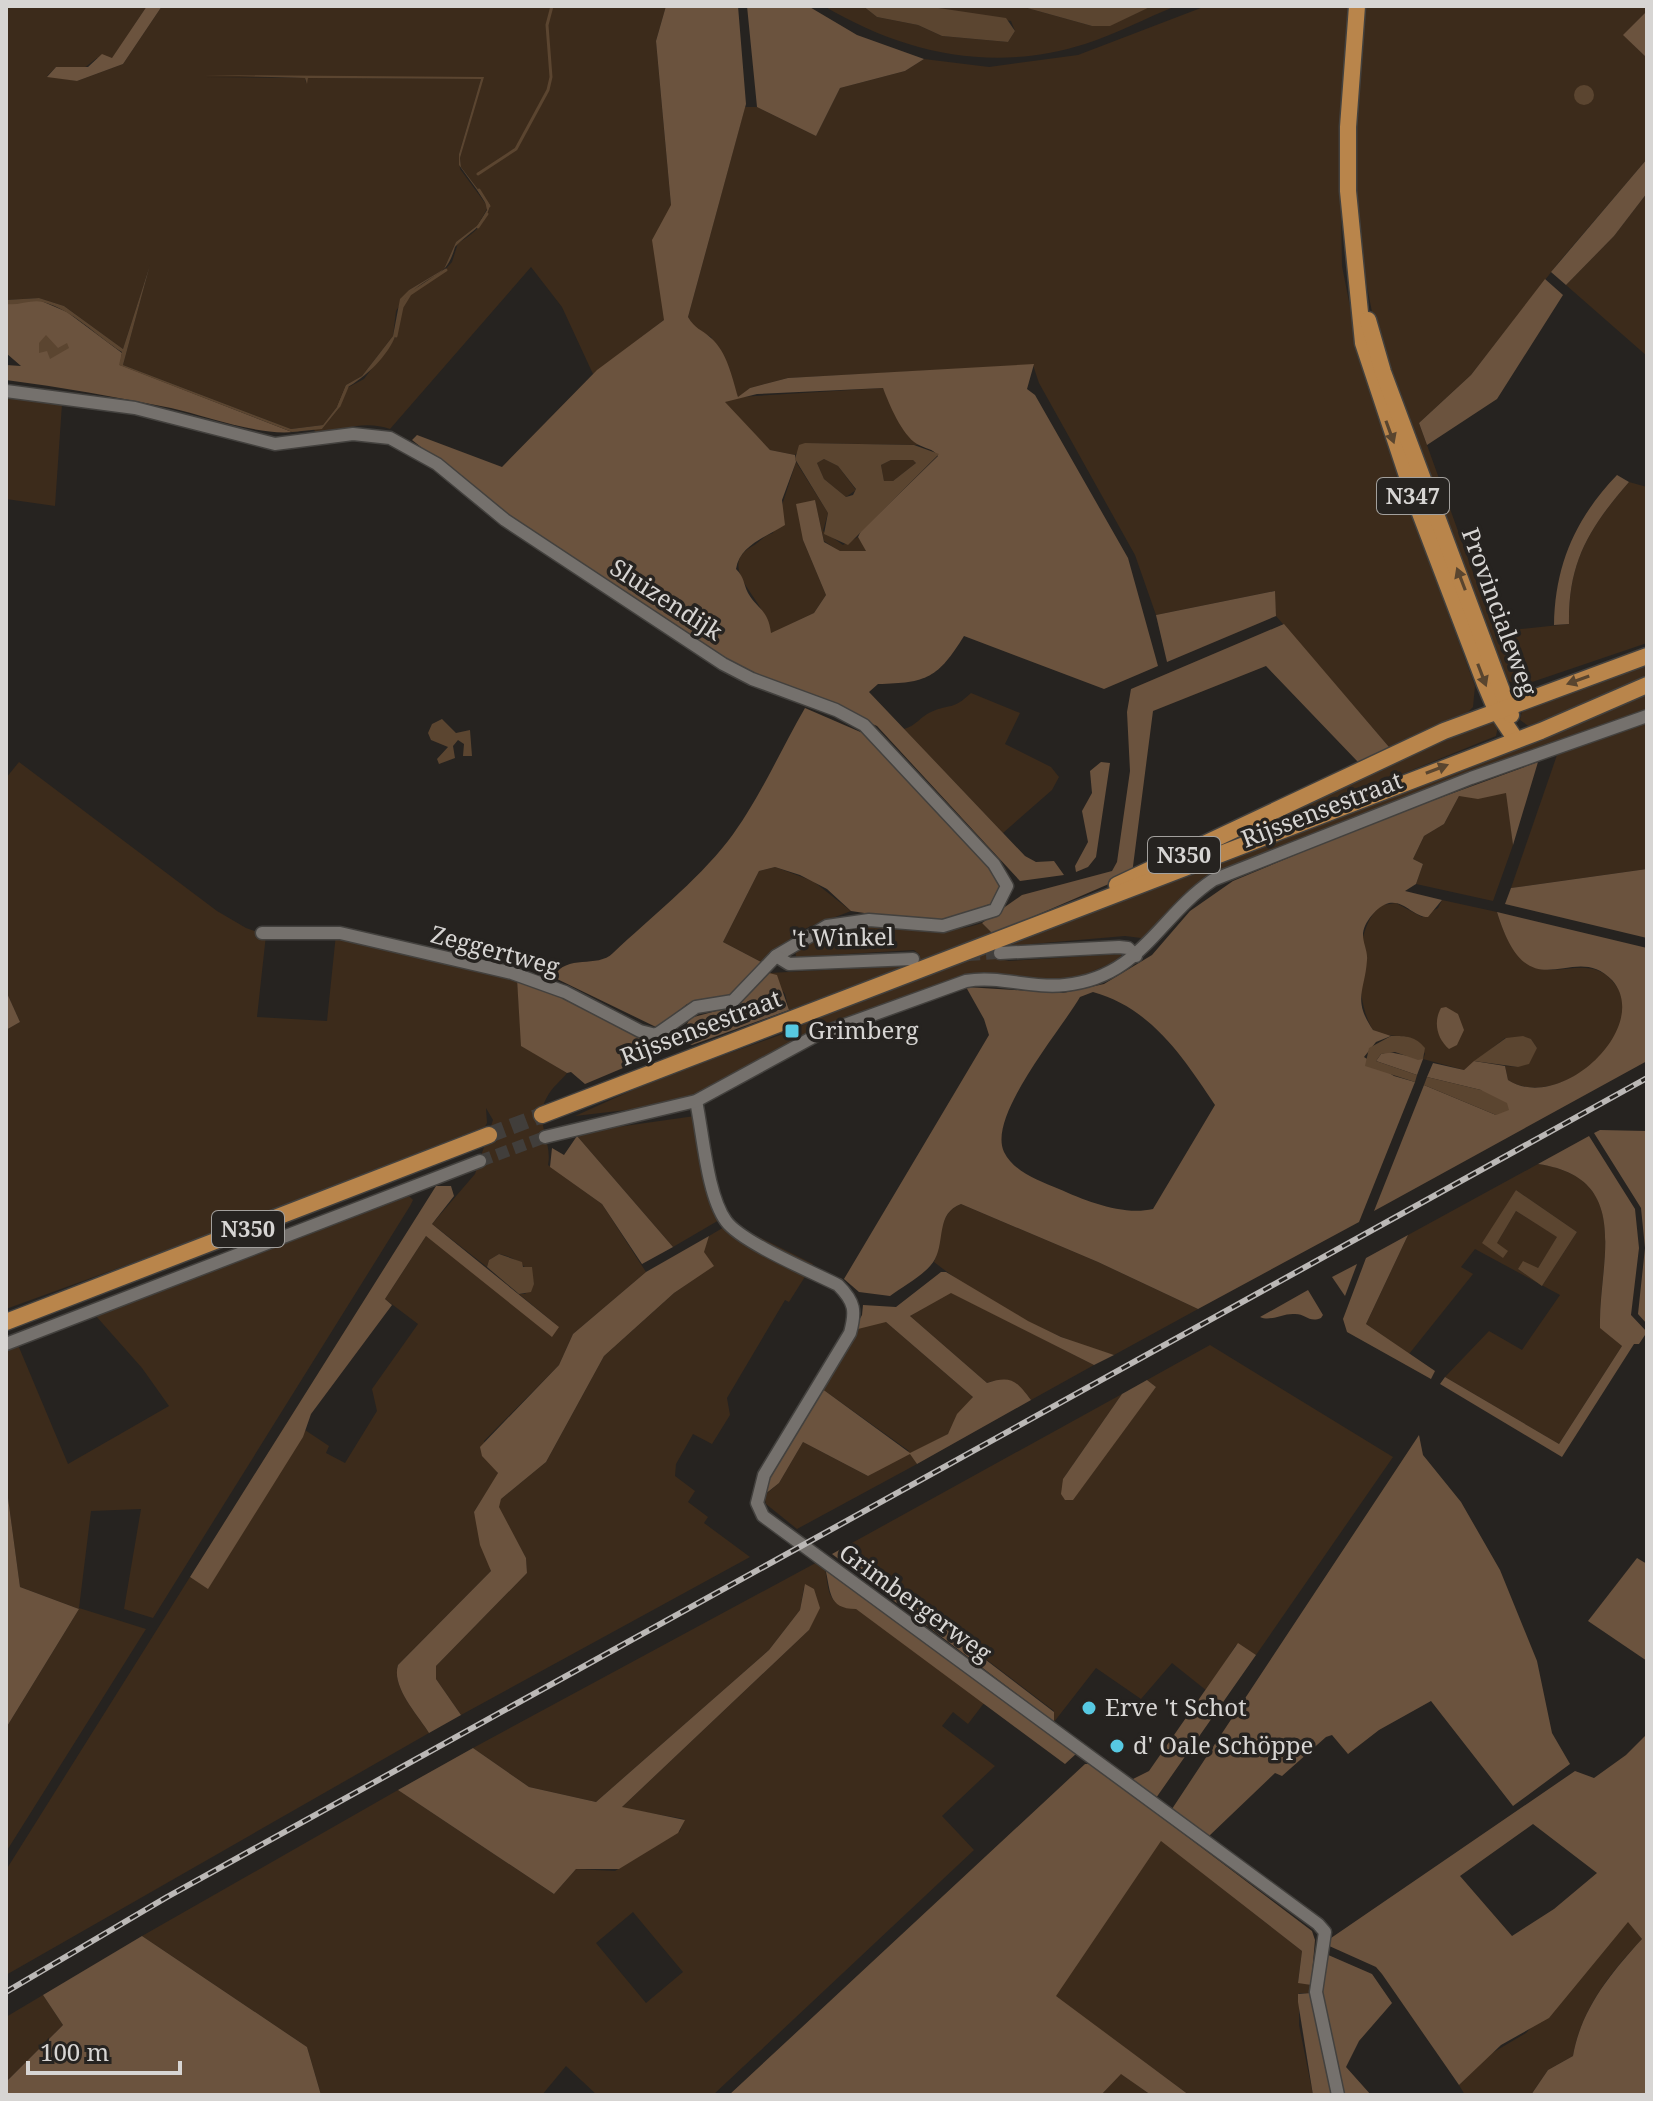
<svg xmlns="http://www.w3.org/2000/svg" width="1653" height="2101" viewBox="0 0 1653 2101" font-family="'Noto Serif',serif">
<rect width="100%" height="100%" fill="#262320"/>
<g fill="#3c2b1b" fill-rule="evenodd">
<path d="M6 6H147L112 59 97 58 83 69 56 67 47 76 77 81 123 64 162 6H666L656 41 671 205 664 320 593 374 562 307 531 267 390 429C365 420 340 429 317 437L314 429H322L339 408 347 388 364 379 396 336 402 305 410 294 440 275 452 262 458 243C473 235 487 222 490 205L461 167 460 158 483 77H203L305 78 306 83 308 78 481 79 459 154 460 169 488 207 478 225 456 242 444 269 409 290 396 311 393 336 362 376 346 385 337 407 323 425 291 429 123 365 150 265 123 349 64 306 39 298 6 300Z"/>
<path d="M824 6H863L877 17 918 25 942 36 1008 42 1015 31 1011 21 925 6H1020L1092 26 1110 25 1152 6H1176C1146 18 1116 34 1085 44 993 73 905 54 824 6Z"/>
<polygon points="1206,6 1350,6 1340,148 1342,266 1357,342 1414,521 1475,686 1473,707 1464,716 1389,747 1276,616 1274,591 1156,615 1135,555 1039,383 1033,365 788,378 750,388 740,397 883,388 901,425 918,445 805,443 795,455 770,450 724,402 738,397 711,337 695,329 688,317 745,107 757,107 816,136 840,88 905,71 924,59 989,67 1078,55"/>
<path d="M1366 6H1647V11L1624 35 1647 58V159L1559 262 1471 375 1419 423 1484 603 1493 624 1502 631 1569 624C1568 562 1589 528 1629 482L1647 487V643L1520 686 1509 681 1504 674 1424 456 1393 385 1373 317 1359 246 1356 197 1355 138Z"/>
<polygon points="1647,193 1647,356 1566,285 1614,236"/>
<polygon points="6,397 62,404 55,506 6,499"/>
<polygon points="824,459 838,466 856,490 846,497 824,479 817,463"/>
<polygon points="891,460 913,460 916,463 893,481 884,481 881,465"/>
<path d="M796 462 828 513 823 531 843 545 858 537 867 551H839L824 541 815 501 803 540 826 595 814 613 770 634C770 602 714 569 751 547 760 542 763 536 773 533Z"/>
<polygon points="1647,663 1647,679 1531,728 1520,720 1523,707"/>
<polygon points="1647,690 1647,710 1224,871 1149,939 1125,936 1020,945 995,958 1009,961 1121,954 1121,959 1072,980 1048,982 999,974 956,978 797,1038 793,1031 820,1015 1013,944"/>
<path d="M971 693 1020 713 1005 744 1051 767 1059 777 1052 790 1003 833 904 729C916 726 921 716 931 712 951 703 952 711 971 693Z"/>
<polygon points="1491,719 1498,726 1496,736 1077,906 1364,772"/>
<polygon points="1647,721 1647,869 1511,888 1557,755"/>
<path d="M19 762 217 911 246 928 266 935 257 1017 327 1021 336 934 517 979 522 1046 567 1073C562 1080 552 1087 547 1097 533 1121 553 1141 548 1165L602 1204 646 1272 573 1334 559 1365 484 1441 498 1474 474 1512 491 1571 398 1665C391 1687 418 1715 429 1733L6 1975V1870L190 1577 208 1588 305 1430 329 1446 326 1453 345 1463 377 1411 372 1389 418 1324 385 1299 426 1236 559 1327 519 1294H525L534 1284C531 1268 515 1257 499 1254L489 1260 487 1267 432 1224 475 1174 493 1120 486 1108 487 1123 479 1137 6 1309V1030L20 1022 6 991V778Z"/>
<polygon points="1495,792 1507,793 1513,845 1493,901 1416,884 1423,864 1413,859 1424,836 1444,824 1459,796 1486,797"/>
<polygon points="775,867 813,881 851,911 799,931 763,963 723,942 759,871"/>
<path d="M1442 900 1497 912C1529 1016 1579 939 1614 983 1653 1030 1559 1113 1508 1080L1505 1066 1518 1067 1537 1048 1531 1039 1505 1038 1464 1070 1423 1059 1425 1054C1411 1025 1396 1044 1373 1030 1355 1002 1352 926 1382 905L1396 903 1422 917 1438 908Z"/>
<path d="M982 923 993 934 789 1010 785 994 769 973 900 966 920 955 914 950 796 957 795 948C814 939 832 929 853 926 897 922 939 939 982 923Z"/>
<polygon points="791,1031 795,1040 712,1088 661,1106 575,1116 657,1079"/>
<polygon points="695,1116 726,1216 673,1247 577,1136 603,1129"/>
<path d="M1538 1164C1635 1178 1598 1262 1600 1327L1622 1346 1559 1444 1445 1377 1489 1331 1522 1350 1560 1295 1475 1249 1461 1267 1473 1274 1409 1354 1366 1324 1408 1235ZM1516 1190 1577 1232 1542 1286 1518 1269 1538 1268 1558 1237 1516 1211 1497 1243Z"/>
<polygon points="409,1196 413,1200 410,1206 153,1618 124,1609 141,1509 91,1511 79,1608 146,1629 6,1852 6,1728 79,1609 20,1587 6,1483 6,1350 18,1345 68,1464 169,1406 142,1368 96,1316"/>
<path d="M961 1204 1098 1262 1198 1309 1114 1355C1051 1338 985 1302 934 1262 942 1242 937 1213 961 1204Z"/>
<polygon points="731,1223 813,1264 789,1302 785,1300 727,1398 730,1415 712,1444 693,1434 676,1464 675,1476 695,1491 688,1502 708,1517 704,1523 750,1557 461,1715 436,1679 436,1666 527,1573 526,1558 498,1507 501,1499 546,1462 604,1356 674,1293 713,1266 703,1252 709,1236"/>
<path d="M951 1292 1094 1365 1031 1400C1020 1385 1007 1376 987 1383L910 1316Z"/>
<polygon points="875,1322 886,1322 973,1397 948,1434 911,1454 917,1464 797,1529 766,1504 764,1496 779,1483 803,1442 868,1476 909,1451 821,1388 854,1330"/>
<polygon points="1210,1345 1393,1457 1256,1655 1236,1645 1207,1691 1172,1663 1141,1699 1096,1668 1054,1722 1054,1711 841,1549 1122,1394 1063,1479 1156,1387 1147,1380"/>
<path d="M823 1559C830 1586 823 1606 855 1608L984 1703 968 1724 953 1712 942 1726 995 1766 942 1816 974 1850 713 2095H597L566 2066 542 2095H321L307 2047 142 1936 398 1790 554 1894 576 1869 615 1871 680 1831 684 1819 621 1808 809 1630 804 1587 800 1610 769 1650 596 1802 529 1787 473 1748ZM633 1912 683 1972 646 2003 596 1943Z"/>
<polygon points="1161,1840 1302,1951 1298,1982 1311,1985 1311,1993 1299,1993 1299,2025 1313,2095 1189,2095 1055,1996"/>
<path d="M1628 1921 1642 1939C1611 1972 1581 2009 1573 2056L1548 2070 1531 2095H1465L1459 2085 1487 2056 1526 2033Z"/>
<polygon points="43,1995 63,2025 6,2082 6,2017"/>
<polygon points="1120,2074 1122,2074 1151,2095 1101,2095"/>
</g>
<g fill="#6b533e" fill-rule="evenodd">
<polygon points="147,6 162,6 123,64 77,81 47,77 56,67 88,67 102,54 112,58"/>
<path d="M666 6H738L746 104 688 317C695 329 701 329 711 338 727 352 732 377 738 397L750 388 788 378 1034 364 1027 389 1035 395 1128 558 1158 666 1104 689 964 636C938 678 927 683 878 684L869 692 1025 856 1036 862 1054 861 1064 875 1020 881 877 726 735 664 511 517 412 440 417 435 502 467 597 370 664 320 652 240 671 205 656 41ZM883 388C889 404 902 435 917 444 925 449 933 448 938 456L861 531 858 537 866 551H840L824 542 815 500 796 504 803 540 826 595 814 613 771 633C768 609 758 610 748 593 743 583 745 578 736 569 740 545 766 537 785 525L782 500 796 462 795 455 770 450 725 402 757 394Z"/>
<polygon points="747,6 808,6 857,35 924,59 905,71 840,88 816,136 757,107"/>
<polygon points="1647,11 1647,58 1623,35"/>
<polygon points="1647,159 1647,193 1614,236 1566,285 1551,272"/>
<polygon points="1545,279 1563,295 1497,399 1427,445 1419,423 1471,375"/>
<path d="M39 300 67 312 122 353 120 365 292 432 304 430C268 440 208 416 171 408 116 397 61 387 6 380V365L21 366 6 353V304Z"/>
<path d="M1617 475 1629 482C1589 528 1568 562 1569 624L1554 625C1555 565 1575 519 1617 475Z"/>
<polygon points="1275,591 1276,616 1167,662 1156,615"/>
<polygon points="1284,624 1389,747 1358,762 1266,666 1153,711 1132,874 993,934 982,923 1022,895 1112,871 1117,862 1130,771 1127,712 1131,689"/>
<path d="M805 708 865 734 998 873 1003 885 998 901 947 920H911L851 911 827 889 800 875 775 867 759 871 723 942 763 963 733 995 687 1004 658 1028 553 977C567 953 597 969 613 953 651 917 695 883 728 841 758 802 780 751 805 708Z"/>
<polygon points="1101,762 1110,763 1096,857 1088,867 1076,872 1075,866 1088,842 1082,811 1092,793 1090,771"/>
<path d="M1538 762 1513 845 1506 793 1478 799 1459 796 1444 824 1424 836 1413 859 1423 864 1416 884 1405 891 1442 900 1428 917C1414 917 1404 900 1389 903 1377 906 1363 923 1363 935 1363 943 1368 952 1367 960 1365 991 1352 999 1373 1030L1391 1036 1376 1042 1364 1057 1394 1076 1415 1082 1359 1222 1198 1309 1098 1262 961 1204C936 1213 945 1241 935 1259 927 1274 903 1286 890 1296L859 1292 844 1279 989 1035 984 1019 966 987 1063 993 1104 984 1152 955 1190 911 1233 881 1379 820ZM1093 992C1151 1008 1183 1057 1215 1105L1153 1209C1123 1216 1086 1201 1059 1189 1039 1181 1014 1172 1004 1152 987 1116 1061 1030 1080 997Z"/>
<polygon points="1647,869 1647,938 1505,904 1511,888"/>
<path d="M1497 912 1647 948V1061L1374 1211 1424 1085 1496 1115 1481 1090 1427 1077 1433 1063 1464 1070 1474 1061 1505 1066 1508 1080C1561 1114 1653 1026 1612 980 1572 938 1529 1017 1497 912Z"/>
<polygon points="769,973 777,975 789,1010 692,1045 684,1041 683,1032 690,1018 735,1006"/>
<polygon points="517,979 555,990 651,1040 661,1052 585,1084 571,1072 567,1073 521,1046"/>
<polygon points="6,991 20,1022 6,1030"/>
<path d="M1446 1007 1458 1014 1464 1030 1457 1045 1449 1049C1437 1039 1433 1022 1441 1008Z"/>
<polygon points="1389,1052 1423,1059 1417,1075 1376,1061 1381,1054"/>
<polygon points="1600,1130 1647,1131 1647,1324 1638,1314 1645,1248 1641,1208 1594,1133"/>
<polygon points="577,1136 673,1247 642,1264 602,1204 550,1167 552,1148 564,1155"/>
<path d="M1589 1136 1635 1209 1639 1248 1631 1315 1647 1332 1639 1344H1634L1562 1457 1440 1384 1445 1377 1559 1444 1622 1346 1600 1328C1598 1263 1635 1178 1538 1164Z"/>
<polygon points="436,1186 451,1186 454,1196 432,1224 559,1327 552,1337 426,1236 385,1299 392,1305 311,1414 303,1437 208,1589 190,1577"/>
<polygon points="1408,1235 1366,1324 1435,1371 1431,1379 1347,1332 1343,1319 1366,1258"/>
<path d="M709 1236 704 1252 714 1266 674 1293 604 1356 546 1462 501 1499 499 1507 526 1558 527 1573 436 1666V1679L461 1715 429 1733C418 1715 391 1687 398 1665L491 1571 480 1545 474 1512 498 1473 482 1456 480 1447 559 1365 573 1334 646 1272Z"/>
<polygon points="1357,1264 1345,1296 1332,1277"/>
<path d="M941 1272H946L1028 1321 1061 1337 1114 1355 1094 1365 951 1293 910 1316 987 1383C1011 1375 1017 1381 1031 1400L917 1464 910 1454 868 1476 803 1442 779 1483 764 1495 767 1480 821 1388 910 1453 948 1434 957 1414 973 1397 886 1322 854 1330 862 1315 863 1305 896 1307Z"/>
<path d="M1308 1290 1323 1315 1321 1318C1309 1323 1306 1314 1295 1314 1282 1313 1271 1322 1260 1317Z"/>
<polygon points="1147,1380 1156,1387 1073,1500 1065,1500 1061,1494 1063,1479 1122,1394"/>
<polygon points="1419,1435 1423,1455 1461,1502 1500,1570 1537,1661 1552,1733 1570,1764 1513,1806 1431,1701 1379,1730 1348,1754 1332,1735 1326,1737 1282,1776 1275,1773 1208,1837 1170,1812"/>
<polygon points="6,1483 20,1587 79,1609 6,1728"/>
<polygon points="841,1549 1054,1712 1054,1722 832,1554"/>
<polygon points="1637,1558 1647,1564 1647,1661 1588,1621"/>
<path d="M825 1568 1077 1753 1065 1764 856 1609C827 1609 831 1590 825 1568Z"/>
<polygon points="805,1584 814,1589 820,1608 809,1630 622,1807 685,1820 678,1833 619,1869 576,1869 554,1894 398,1790 473,1748 529,1787 596,1802 769,1650 800,1610"/>
<polygon points="1238,1643 1256,1655 1156,1798 1131,1780 1149,1771"/>
<path d="M1647 1734V2095H1531L1548 2070 1573 2056C1581 2009 1611 1973 1642 1939L1628 1922 1549 2018 1501 2045 1459 2085 1382 1974 1376 1967 1327 1945 1331 1938 1575 1771 1594 1778 1626 1755ZM1533 1824 1597 1873 1554 1909 1512 1936 1460 1876Z"/>
<polygon points="1085,1764 1091,1764 1312,1931 1315,1940 1311,1985 1298,1983 1302,1951 1161,1841 1056,1996 1189,2095 1151,2095 1121,2074 1101,2095 729,2095"/>
<polygon points="142,1936 307,2047 321,2095 6,2095 6,2082 63,2025 43,1995"/>
<polygon points="1326,1954 1372,1974 1392,2003 1359,2041 1346,2067 1371,2095 1342,2095 1322,1999"/>
<polygon points="1311,1993 1334,2095 1313,2095 1298,2002 1298,1994"/>
</g>
<g fill="#5b4530" fill-rule="evenodd">
<polygon points="863,6 925,6 1006,18 1015,31 1008,42 942,36 918,25 877,17"/>
<polygon points="1020,6 1152,6 1110,26 1092,26"/>
<path d="M203 75 484 77 460 158 461 167 490 205C486 226 468 233 455 247 446 280 431 272 410 294 398 305 401 320 396 334 389 355 365 378 346 388L339 408 322 429 292 432 119 365 122 352C96 336 73 310 43 302 31 299 18 306 6 304V300L39 298 64 306 123 349 150 265 123 365 291 429 323 425 337 407 346 385 362 376 393 336 400 299 409 290 444 269 456 242 478 225 487 210 485 201 459 165V154L481 79 308 78 307 84 305 78Z"/>
<circle cx="1584" cy="95" r="10"/>
<polygon points="46,335 58,348 67,343 69,348 50,359 47,351 39,353 39,343"/>
<path d="M805 443 914 445 939 454 848 545 824 534 828 513 795 459 799 445ZM824 459 838 466 856 489 853 495 846 497 824 479 817 463ZM891 460H913L916 463 893 481H884L881 465Z"/>
<polygon points="442,719 456,733 470,730 472,756 463,756 464,744 458,740 453,746 455,758 439,764 437,759 448,747 431,740 428,733 432,724"/>
<path d="M1391 1036C1407 1036 1415 1036 1425 1048L1423 1059 1418 1060 1395 1052 1381 1054 1376 1061 1417 1075 1415 1082 1365 1066 1369 1048Z"/>
<polygon points="1523,1036 1531,1039 1537,1048 1529,1064 1518,1067 1474,1061 1506,1038"/>
<polygon points="1427,1077 1481,1090 1507,1103 1509,1110 1496,1115 1424,1085"/>
<polygon points="1516,1190 1577,1232 1542,1286 1518,1269 1523,1261 1538,1268 1557,1237 1516,1211 1497,1243 1508,1251 1503,1258 1482,1243"/>
<polygon points="499,1254 522,1262 523,1267 532,1267 534,1284 531,1292 519,1294 487,1267 489,1260"/>
</g>
<g fill="none" stroke-linecap="round" stroke-linejoin="round">
<g stroke="#5b4530" stroke-width="3">
<polyline points="478,174 516,149 548,90 551,77 547,25 552,6"/>
<polyline points="479,190 489,206"/>
<polyline points="478,227 487,214"/>
<polyline points="396,336 402,307 410,294 446,270"/>
<polyline points="339,406 347,387"/>
</g>
<g stroke="#413e3b" stroke-width="12" stroke-dasharray="12 6" stroke-linecap="butt">
<polyline points="968,955 1000,953"/>
<polyline points="480,1161 545,1137"/>
</g>
<polyline stroke="#413e3b" stroke-width="16" stroke-dasharray="16 8" stroke-linecap="butt" points="489,1135 542,1115"/>
<defs>
<g id="minor">
<polyline points="6,391 135,408 275,444 353,434 390,438 437,464 505,520 723,664 752,679 836,710 864,725 994,864 1007,886 995,910 943,926 869,920 827,926 776,956 733,1001 696,1007 656,1035 640,1031 565,992 512,973 340,933 262,933"/>
<polyline points="1000,953 1119,947 1128,948 1136,956"/>
<polyline points="776,956 789,964 913,959"/>
<path d="M696 1101C703 1133 707 1195 726 1221 741 1242 812 1272 838 1285 855 1302 856 1311 850 1333L764 1475 757 1503 763 1516 1318 1924 1325 1932 1316 1992 1338 2095"/>
<path d="M545 1137 696 1101 817 1035 966 981C999 975 1032 989 1065 985 1141 977 1158 917 1213 880L1471 778 1647 716"/>
<polyline points="6,1344 480,1161"/>
</g>
<g id="major">
<polyline points="1357,6 1348,127 1348,191 1363,343 1415,500 1485,684 1496,710 1516,740"/>
<polyline points="1368,320 1383,372 1511,715"/>
<polyline points="1117,885 1444,731 1647,656"/>
<polyline points="542,1115 1541,731 1647,685"/>
<polyline points="6,1322 489,1135"/>
</g>
</defs>
<use href="#minor" stroke="#43413e" stroke-width="15"/>
<use href="#major" stroke="#43413e" stroke-width="19"/>
<use href="#minor" stroke="#75716d" stroke-width="12"/>
<use href="#major" stroke="#b9854b" stroke-width="16"/>
<defs>
<polyline id="rail" points="6,1992 167,1897 1647,1078"/>
</defs>
<use href="#rail" stroke="#bbb8b6" stroke-width="6"/>
<use href="#rail" stroke="#262320" stroke-width="3" stroke-dasharray="9" stroke-linecap="butt"/>
</g>
<defs><path id="oneway-solid" d="M-6-.8H1V-3.2L6.5 0L1 3.2V.8H-6Z" transform="scale(2)"/></defs>
<g fill="#59452f">
<use href="#oneway-solid" transform="translate(1390 432) rotate(70)"/>
<use href="#oneway-solid" transform="translate(1461 579) rotate(-111)"/>
<use href="#oneway-solid" transform="translate(1482 675) rotate(69)"/>
<use href="#oneway-solid" transform="translate(1578 680) rotate(160)"/>
<use href="#oneway-solid" transform="translate(1437 769) rotate(-21)"/>
</g>
<g fill="#57c9e2" stroke="#262320" stroke-width="3">
<rect x="784" y="1023" width="16" height="16" rx="4"/>
<circle cx="1089" cy="1708" r="8"/>
<circle cx="1117" cy="1746" r="8"/>
</g>
<g text-anchor="middle" stroke-width="7" stroke-linejoin="round" paint-order="stroke">
<g fill="#262320" stroke="#a2a09d" stroke-width="2">
<rect x="1377" y="478" width="72" height="36" rx="6"/>
<rect x="1148" y="837" width="72" height="36" rx="6"/>
<rect x="212" y="1211" width="72" height="36" rx="6"/>
</g>
<g font-size="22" font-weight="bold" fill="#d7d5d3">
<text x="1413" y="504">N347</text>
<text x="1184" y="863">N350</text>
<text x="248" y="1237">N350</text>
</g>
<g font-size="24" fill="#d7d5d3" stroke="#262320">
<text transform="translate(666 600) rotate(33)" y="8">Sluizendijk</text>
<text transform="translate(1499 612) rotate(70)" y="8">Provincialeweg</text>
<text transform="translate(1322 810) rotate(-21)" y="8">Rijssensestraat</text>
<text transform="translate(843 938) rotate(-1)" y="8">'t Winkel</text>
<text transform="translate(495 951) rotate(15)" y="8">Zeggertweg</text>
<text transform="translate(701 1028) rotate(-21)" y="8">Rijssensestraat</text>
<text transform="translate(915 1603) rotate(36)" y="8">Grimbergerweg</text>
</g>
<g font-size="24" fill="#d7d5d3" stroke="#262320" text-anchor="start">
<text x="808" y="1039">Grimberg</text>
<text x="1105" y="1716">Erve 't Schot</text>
<text x="1133" y="1754">d' Oale Schöppe</text>
</g>
</g>
<rect width="1653" height="2101" fill="none" stroke="#d7d5d3" stroke-width="16"/>
<path d="M28 2061v12h152v-12" fill="none" stroke="#d7d5d3" stroke-width="4"/>
<text x="40" y="2061" font-size="24" fill="#d7d5d3" stroke="#262320" stroke-width="6" paint-order="stroke">100 m</text>
</svg>
